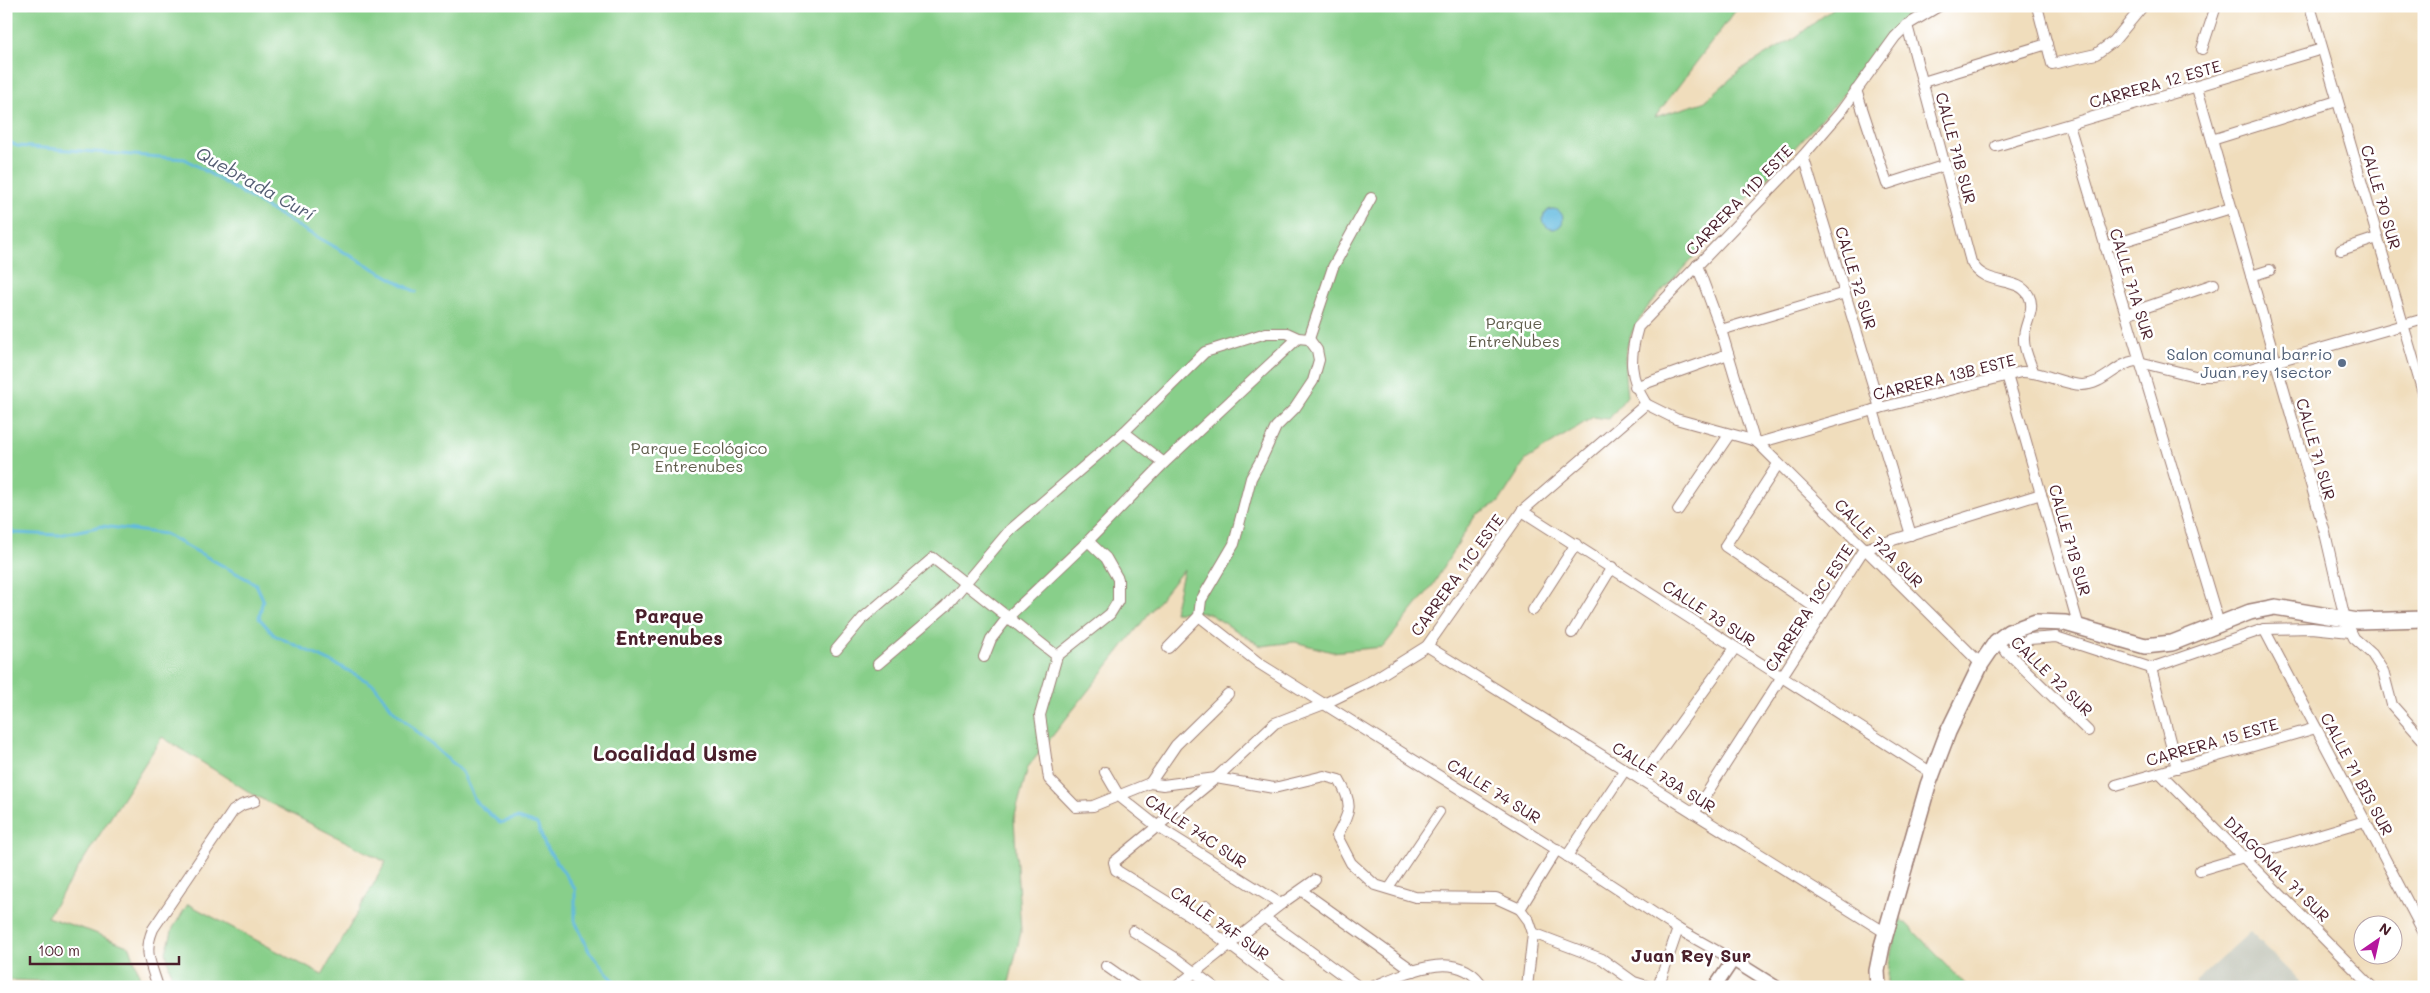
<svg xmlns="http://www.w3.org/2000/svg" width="2430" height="993" viewBox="0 0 2430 993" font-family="Mali,sans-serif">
<rect width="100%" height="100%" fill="#fff"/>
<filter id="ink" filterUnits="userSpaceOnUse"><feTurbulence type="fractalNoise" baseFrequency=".02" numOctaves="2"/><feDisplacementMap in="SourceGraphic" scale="10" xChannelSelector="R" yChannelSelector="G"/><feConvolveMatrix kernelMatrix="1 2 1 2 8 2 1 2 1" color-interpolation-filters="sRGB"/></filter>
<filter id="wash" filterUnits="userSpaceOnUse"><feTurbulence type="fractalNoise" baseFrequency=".0096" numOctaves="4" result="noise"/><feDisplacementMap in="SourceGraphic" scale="20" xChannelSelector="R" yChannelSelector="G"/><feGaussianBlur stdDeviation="1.12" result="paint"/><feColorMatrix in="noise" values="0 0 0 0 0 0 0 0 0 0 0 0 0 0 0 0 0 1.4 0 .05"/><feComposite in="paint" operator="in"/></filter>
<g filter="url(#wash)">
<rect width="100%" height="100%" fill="#f0ddbc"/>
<polygon fill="#c3c6b9" points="2250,932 2299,981 2297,987 2195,987 2195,982"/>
<g fill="#88cf8a" stroke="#69775a">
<path d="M6 6H1739L1655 117 1704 102 1743 68 1796 37 1836 6H1928L1900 25 1852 86 1650 304C1624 340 1622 352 1627 396L1609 419 1593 417 1526 460 1499 502 1475 515 1433 585 1383 647 1332 652 1295 642 1261 646 1208 613 1174 612 1184 569 1028 767 1014 819 1021 932 1008 987H174L166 952 173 928 188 904 322 975 386 862 254 795 162 737 47 917 90 931 130 947 143 987H100L96 983 11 980 6 985Z"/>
<path d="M1901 918 1968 987H1888C1887 963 1893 941 1901 918Z"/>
</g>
<circle fill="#62badf" stroke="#566c85" cx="1553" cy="219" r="10"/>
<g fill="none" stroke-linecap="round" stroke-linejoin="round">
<g stroke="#62badf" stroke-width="3">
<polyline points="6,140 17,146 185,159 308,232 416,292"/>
<polyline points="6,525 14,533 59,535 102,526 165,534 256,584 263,599 259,618 274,635 342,667 374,685 393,710 462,772 475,801 500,823 517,818 537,824 545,845 575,889 575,921 589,951 619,987"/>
</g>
</g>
</g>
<g filter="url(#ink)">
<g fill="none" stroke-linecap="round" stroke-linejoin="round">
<defs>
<g id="pedestrian">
<polyline points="1388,889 1440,812"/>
<polyline points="1195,919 1207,905"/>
</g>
<g id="minor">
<polyline points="2037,6 2052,64 2096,54 2114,41 2143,6"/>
<polyline points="2310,6 2424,396"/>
<path d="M1907 25 1971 262C1985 288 2018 275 2029 296 2036 310 2024 324 2024 338 2023 348 2030 362 2033 371"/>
<polyline points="2202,49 2216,6"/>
<polyline points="1923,82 2047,44"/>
<polyline points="2197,88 2325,533 2345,619 2354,638 2372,654 2383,671 2392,705 2424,741"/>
<polyline points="1856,90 1887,184 1946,165"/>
<polyline points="2069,125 2219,624"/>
<polyline points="2212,140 2337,101"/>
<polyline points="1996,146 2322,49"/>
<polyline points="1803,156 1880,408"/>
<polyline points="2105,247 2231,208"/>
<polyline points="2341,250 2377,238"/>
<polyline points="1697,265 1721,330 1754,440"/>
<polyline points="2251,276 2270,270"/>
<polyline points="2126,314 2214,284"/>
<polyline points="1721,330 1845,293"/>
<polyline points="1309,339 1333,267 1371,198"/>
<polyline points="2007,375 2079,627"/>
<polyline points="1635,387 1728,354"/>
<path d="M1646 404C1629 377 1629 358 1638 327L1803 156 1840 113 1895 37 1907 25 1939 6"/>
<polyline points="1646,404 1676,419 1756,441 1981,664"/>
<polyline points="1873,410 1911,535"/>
<polyline points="1124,432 1164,463"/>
<path d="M1758 443 1880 408 2021 372C2042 371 2061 384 2082 385 2103 385 2116 364 2135 361L2195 376H2211L2250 369 2424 319"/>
<polyline points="1778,464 1725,546 1823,613"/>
<polyline points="1678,510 1729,435"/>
<polyline points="1522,511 1932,773"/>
<path d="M1088 541 1106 558 1118 579V601L1110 614 1057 656 1040 715 1049 779 1076 807 1093 806 1150 783 1163 785 1216 778 1274 788 1324 776 1339 780C1354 805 1350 811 1337 836L1351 863 1375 885 1415 897 1496 898 1520 909 1529 921 1533 933 1527 987"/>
<polyline points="1533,610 1576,544"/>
<polyline points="1199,616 1260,664 1567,856 1678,929 1733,960"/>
<polyline points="2264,629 2424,933"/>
<polyline points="1572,633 1612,567"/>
<polyline points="1427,646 1886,933"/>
<polyline points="1168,648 1199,616 1201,600 1234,544 1251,478 1261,460 1276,427 1295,408 1313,381 1319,360 1317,350 1309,339"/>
<polyline points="2004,649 2088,731"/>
<polyline points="836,650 863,618 933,558 1057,656"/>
<polyline points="2007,653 2029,639 2056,637 2151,668 2264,629 2312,628 2350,632"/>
<polyline points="984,657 991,639 1008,617 1088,541 1164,463 1298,338"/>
<polyline points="878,664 946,606 1009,531 1124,432 1205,352 1266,333 1287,333 1298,338 1309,339"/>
<polyline points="2151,668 2177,768"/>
<polyline points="1105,772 1119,796 1158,827 1281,904"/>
<polyline points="2160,773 2372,987"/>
<polyline points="1640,779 1735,648"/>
<polyline points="1150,783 1176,745 1228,694"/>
<polyline points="2116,785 2316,728"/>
<polyline points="1694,813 1864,549 2041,494"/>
<polyline points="1567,856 1625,770"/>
<polyline points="2200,870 2365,821"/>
<polyline points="1302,891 1414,971"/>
<polyline points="1520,909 1557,849"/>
<polyline points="1265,918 1359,987"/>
<polyline points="1133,931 1174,957 1214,987"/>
<polyline points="1533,933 1602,959 1634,982 1650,987"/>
<polyline points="1106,966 1136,987"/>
<path d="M158 987C151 964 143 952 153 929L233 811 242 805 255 801"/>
<polyline points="1176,987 1281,904 1315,880"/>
<polyline points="1285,987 1195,919 1116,870 1114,862 1216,778 1275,723 1324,704 1371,681 1427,646 1522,511 1646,404"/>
<path d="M1372 987C1406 973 1459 946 1483 987"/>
<polyline points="1658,987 1678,929"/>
</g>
<polyline id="tertiary" points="1715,987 1733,960 1776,987"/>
<polyline id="secondary" points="1878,987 1877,971 1882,946 1928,785 1948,732 1981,664 1996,642 2009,632 2036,622 2065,623 2145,646 2172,643 2250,612 2275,607 2358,621 2424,619"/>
</defs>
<use href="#pedestrian" stroke="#9d7e74" stroke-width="10"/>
<use href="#minor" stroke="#9d7e74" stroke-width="12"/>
<use href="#tertiary" stroke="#9d7e74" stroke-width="15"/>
<use href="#secondary" stroke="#9d7e74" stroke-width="18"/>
<use href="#pedestrian" stroke="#fff" stroke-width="8"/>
<use href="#minor" stroke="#fff" stroke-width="10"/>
<use href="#tertiary" stroke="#fff" stroke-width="12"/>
<use href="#secondary" stroke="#fff" stroke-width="15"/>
</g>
</g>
<circle fill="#5c6f8a" stroke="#fff" stroke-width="2" cx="2342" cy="363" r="5"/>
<g text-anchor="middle" stroke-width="5" stroke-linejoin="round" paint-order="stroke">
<g font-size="16" fill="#4a1f2b" stroke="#fff">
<text transform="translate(2155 84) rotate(-16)" y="6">CARRERA 12 ESTE</text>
<text transform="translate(1956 148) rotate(75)" y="6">CALLE 71B SUR</text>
<text transform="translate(2381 197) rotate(74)" y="6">CALLE 70 SUR</text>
<text transform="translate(1739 200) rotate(-46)" y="6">CARRERA 11D ESTE</text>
<text transform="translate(1856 278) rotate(73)" y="6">CALLE 72 SUR</text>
<text transform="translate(2132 284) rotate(73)" y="6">CALLE 71A SUR</text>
<text transform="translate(1944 377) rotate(-14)" y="6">CARRERA 13B ESTE</text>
<text transform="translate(2316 449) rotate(74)" y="6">CALLE 71 SUR</text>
<text transform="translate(2070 540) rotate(74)" y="6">CALLE 71B SUR</text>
<text transform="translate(1879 543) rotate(45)" y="6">CALLE 72A SUR</text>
<text transform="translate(1457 575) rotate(-54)" y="6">CARRERA 11C ESTE</text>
<text transform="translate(1809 608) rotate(-57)" y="6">CARRERA 13C ESTE</text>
<text transform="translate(1709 613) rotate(33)" y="6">CALLE 73 SUR</text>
<text transform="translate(2052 676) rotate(44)" y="6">CALLE 72 SUR</text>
<text transform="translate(2212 742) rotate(-16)" y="6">CARRERA 15 ESTE</text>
<text transform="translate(2357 774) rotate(62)" y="6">CALLE 71 BIS SUR</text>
<text transform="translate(1664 777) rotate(32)" y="6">CALLE 73A SUR</text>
<text transform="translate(1494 791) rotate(32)" y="6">CALLE 74 SUR</text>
<text transform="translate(1196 831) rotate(34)" y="6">CALLE 74C SUR</text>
<text transform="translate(2277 869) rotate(45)" y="6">DIAGONAL 71 SUR</text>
<text transform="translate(1220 923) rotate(35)" y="6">CALLE 74F SUR</text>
</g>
<g font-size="16" fill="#605d4c" stroke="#fff">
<text x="1514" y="329">Parque<tspan x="1514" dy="18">EntreNubes</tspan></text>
<text x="699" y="454">Parque Ecológico<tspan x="699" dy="18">Entrenubes</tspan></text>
</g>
<g font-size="16" fill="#4e5e75" stroke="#fff" text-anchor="end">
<text x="2332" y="360">Salon comunal barrio<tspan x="2332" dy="18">Juan rey 1sector</tspan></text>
</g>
<g font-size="18" font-style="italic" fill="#545d73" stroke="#fff">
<text transform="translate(255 184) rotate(29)" y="6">Quebrada Curí</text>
</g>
<g font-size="18" font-weight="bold" fill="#4a1f2b" stroke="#fff">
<text x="1691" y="962">Juan Rey Sur</text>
</g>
<g font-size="19" font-weight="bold" fill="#4a1f2b" stroke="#fff">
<text x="669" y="623">Parque<tspan x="669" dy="22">Entrenubes</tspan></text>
</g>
<g font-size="21" font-weight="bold" fill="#4a1f2b" stroke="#fff">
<text x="675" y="761">Localidad Usme</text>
</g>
</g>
<rect width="2430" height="993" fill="none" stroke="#fff" stroke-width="25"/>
<g transform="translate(2378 940) rotate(34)"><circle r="24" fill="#ffffff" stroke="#b7a5aa"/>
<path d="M0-4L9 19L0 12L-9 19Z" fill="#b5179e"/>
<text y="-8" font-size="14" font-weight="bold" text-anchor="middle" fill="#4a1f2b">N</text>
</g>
<path d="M30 956v8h149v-8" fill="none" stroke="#4a1f2b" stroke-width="2.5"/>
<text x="38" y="956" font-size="15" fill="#4a1f2b" stroke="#ffffff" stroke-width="4" paint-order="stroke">100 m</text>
</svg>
